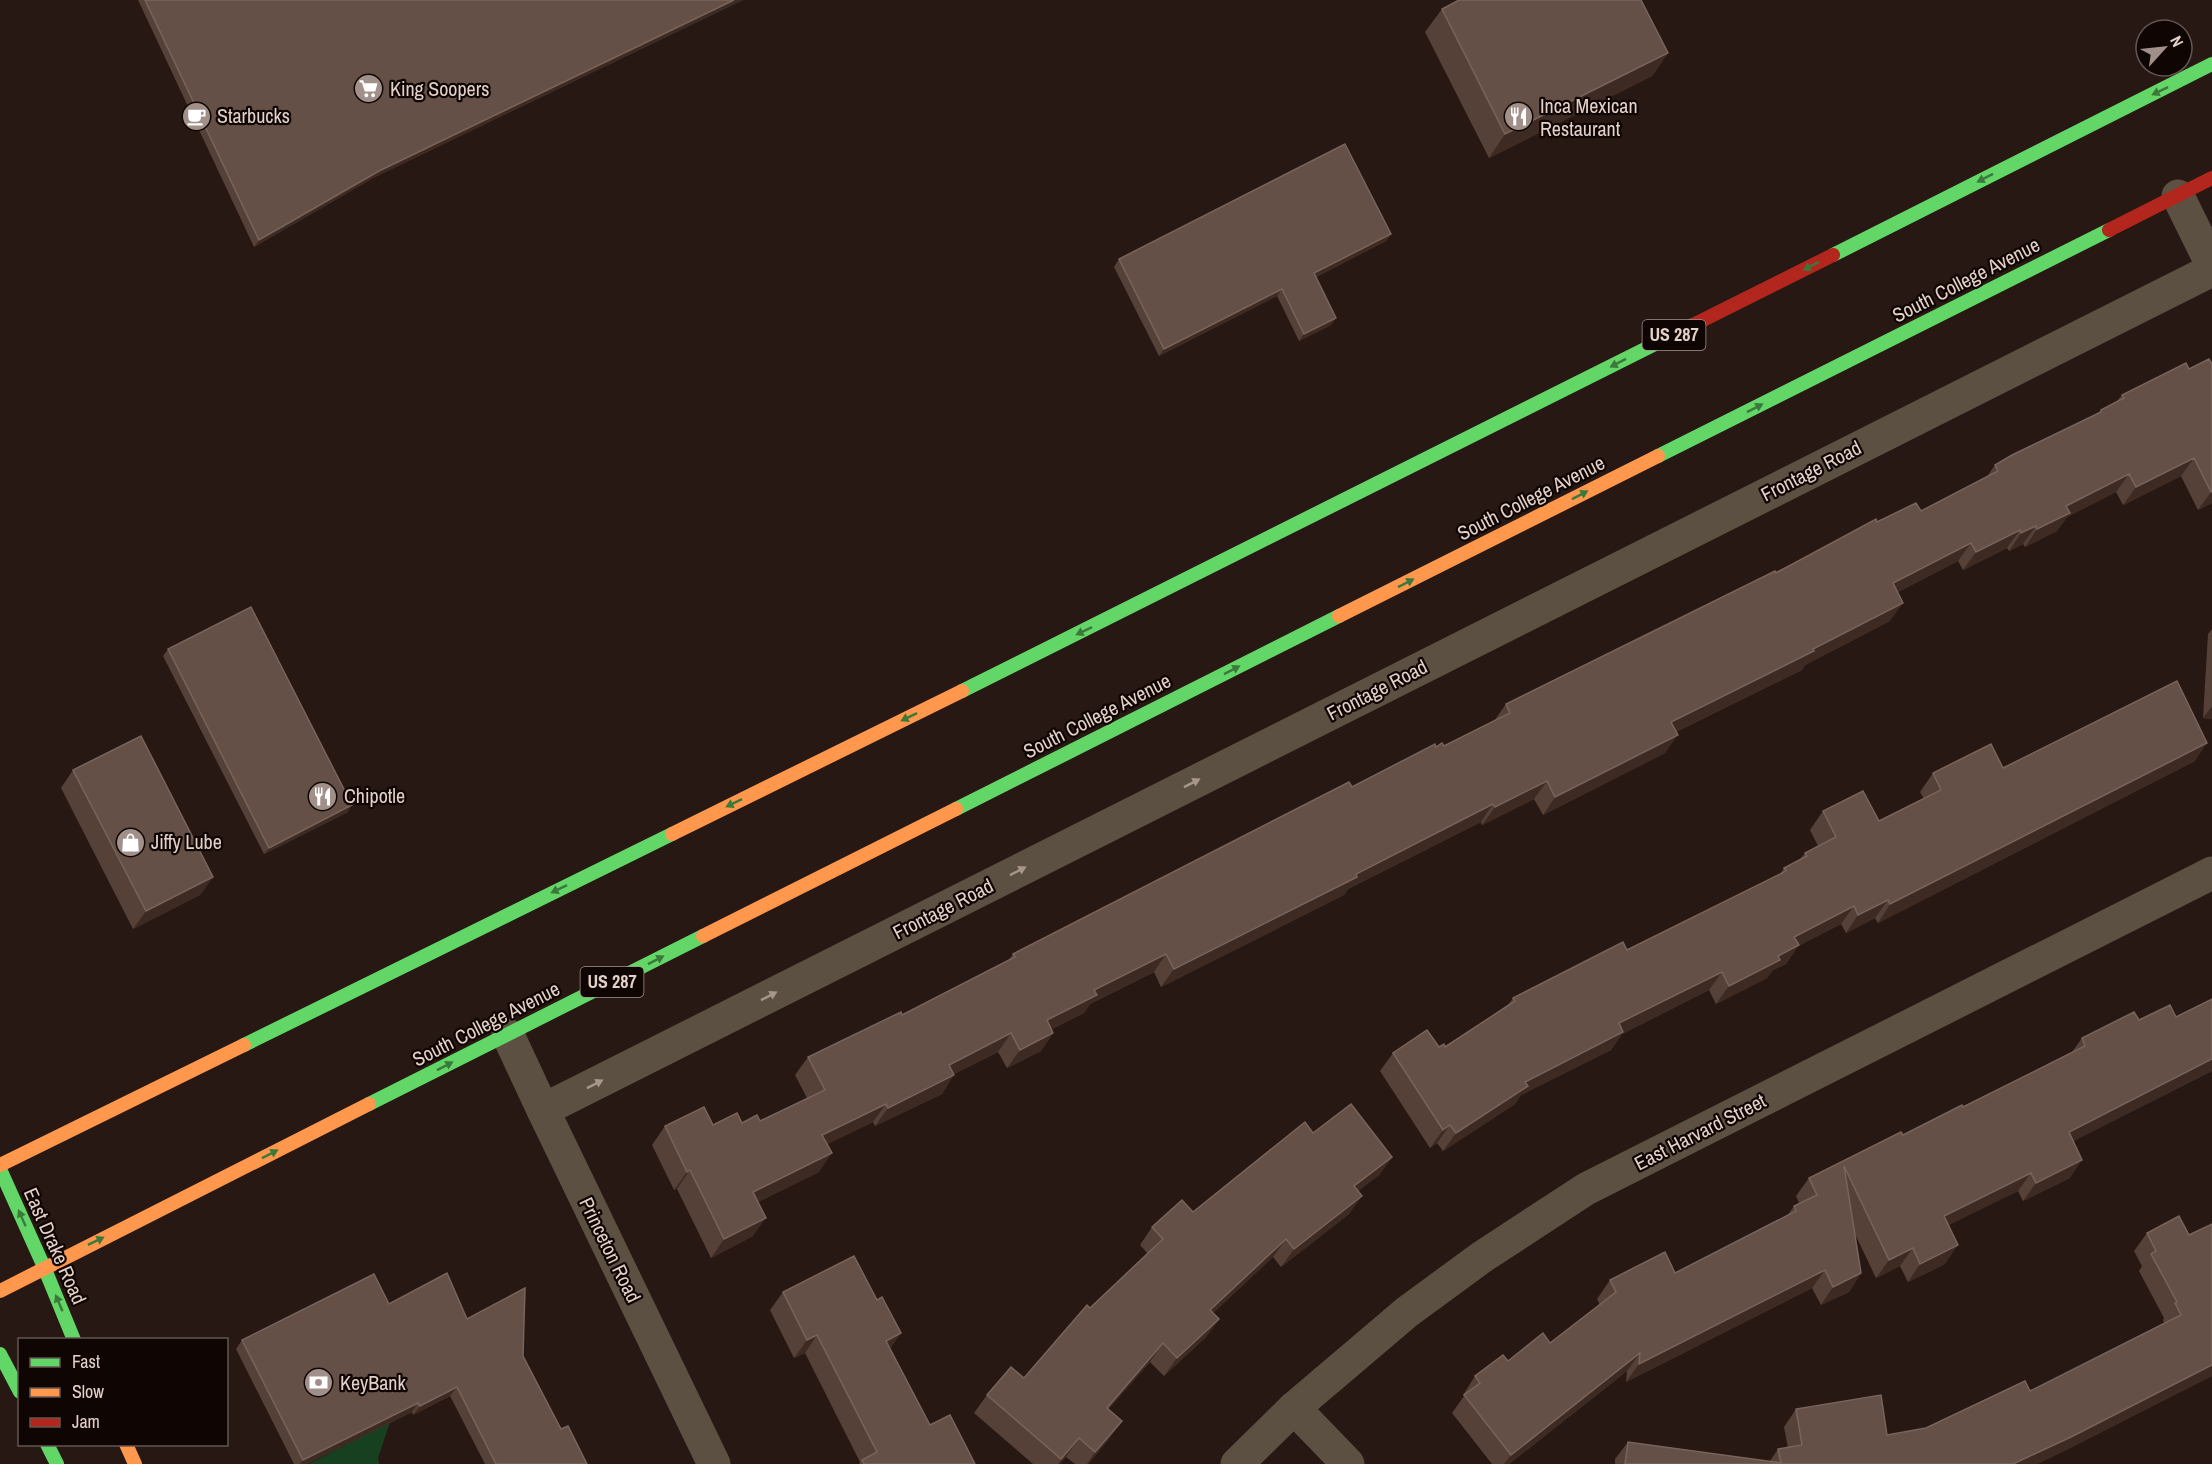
<svg xmlns="http://www.w3.org/2000/svg" width="2212" height="1464" viewBox="0 0 2212 1464" font-family="'Archivo Narrow',sans-serif">
<rect width="100%" height="100%" fill="#271813"/>
<polygon fill="#174020" points="390,1422 378,1458 379,1464 309,1464"/>
<g fill="none" stroke-linecap="round" stroke-linejoin="round">
<g stroke="#5b5041" stroke-width="33">
<polyline points="2178,196 2212,265"/>
<polyline points="508,1035 543,1110 714,1464"/>
<polyline points="543,1110 2212,270"/>
<polyline points="1294,1408 1348,1464"/>
<polyline points="1237,1464 1294,1408 1407,1312 1482,1257 1586,1189 2212,873"/>
</g>
<g stroke="#63d668" stroke-width="14">
<polyline points="1833,255 2212,64"/>
<polyline points="1658,456 2109,230"/>
<polyline points="962,691 1693,325"/>
<polyline points="956,809 1339,616"/>
<polyline points="244,1045 672,834"/>
<polyline points="369,1104 703,936"/>
<polyline points="0,1169 44,1267"/>
<polyline points="44,1267 74,1340"/>
<polyline points="0,1354 20,1392"/>
<polyline points="47,1444 57,1464"/>
</g>
<g stroke="#ff974d" stroke-width="14">
<polyline points="1339,616 1658,456"/>
<polyline points="672,834 962,691"/>
<polyline points="703,936 956,809"/>
<polyline points="0,1165 244,1045"/>
<polyline points="0,1291 369,1104"/>
<polyline points="126,1444 135,1464"/>
</g>
<g stroke="#b3261e" stroke-width="14">
<polyline points="2109,230 2212,178"/>
<polyline points="1693,325 1833,255"/>
</g>
</g>
<g fill="#564138">
<polygon points="138,0 743,0 375,177 254,247"/>
<polygon points="1442,9 1668,53 1652,76 1489,158 1425,32"/>
<polygon points="1391,234 1386,241 1316,277 1336,318 1331,325 1299,341 1277,296 1159,356 1114,267 1119,259"/>
<polygon points="2212,364 2212,503 2198,510 2181,476 2123,505 2116,492 2067,517 2057,531 2025,547 2023,544 2009,551 2007,548 1963,570 1958,561 1898,592 1890,621 1805,665 1802,670 1676,732 1665,753 1543,815 1534,799 1482,825 1481,822 1348,889 1344,895 1161,987 1154,972 1090,1004 1084,1013 1052,1029 1053,1033 1041,1051 1007,1068 998,1052 954,1074 942,1094 875,1126 873,1122 827,1144 819,1172 758,1202 753,1236 711,1258 677,1189 674,1190 652,1145 665,1126 713,1125 760,1121 807,1098 795,1075 808,1057 902,1015 1008,961 1013,954 1352,787 1436,747 1444,746 1494,721 1506,704 1877,522 1921,511 1986,478 1995,465 2098,413 2101,410 2117,401 2122,395 2189,369"/>
<polygon points="2212,629 2212,719 2203,718 2208,634"/>
<polygon points="168,649 348,812 264,854 163,656"/>
<polygon points="2195,761 1878,923 1875,918 1846,933 1841,924 1798,946 1786,964 1773,970 1767,978 1716,1004 1709,990 1622,1034 1611,1050 1521,1095 1515,1104 1443,1151 1437,1143 1430,1148 1380,1071 1393,1053 1445,1047 1508,1005 1513,998 1627,950 1780,874 1784,868 1800,859 1805,853 1818,846 1810,830 1823,811 1879,821 1924,799 1920,792 1933,773 2003,768"/>
<polygon points="73,770 213,877 200,895 133,929 61,788"/>
<polygon points="2212,999 2212,1071 2073,1141 2070,1178 2023,1201 2018,1191 1948,1225 1945,1264 1908,1282 1900,1266 1876,1278 1855,1234 1861,1273 1849,1292 1821,1305 1812,1288 1626,1382 1627,1371 1509,1464 1492,1464 1452,1413 1464,1396 1463,1395 1475,1376 1508,1361 1550,1343 1600,1305 1597,1299 1610,1280 1675,1273 1787,1216 1794,1206 1799,1203 1796,1196 1809,1178 1963,1107 2072,1052 2082,1038 2139,1020 2176,1017"/>
<polygon points="1313,1133 1392,1157 1379,1175 1358,1191 1349,1214 1281,1267 1273,1257 1213,1313 1219,1319 1206,1337 1164,1376 1150,1362 1108,1409 1109,1439 1088,1464 1075,1464 1066,1457 1060,1464 1033,1464 974,1413 987,1395 1024,1378 1090,1308 1148,1254 1140,1245 1152,1227 1193,1212"/>
<polygon points="2212,1224 2212,1376 2037,1464 1615,1464 1615,1459 1628,1442 1770,1461 1778,1449 1788,1448 1784,1427 1796,1409 1887,1435 1926,1428 2030,1391 2164,1323 2163,1320 2164,1318 2139,1271 2142,1266 2134,1251 2147,1233 2189,1235"/>
<polygon points="783,1292 877,1300 901,1333 890,1348 930,1425 975,1464 859,1464 860,1462 805,1353 794,1358 770,1310"/>
<polygon points="389,1304 467,1319 523,1356 561,1429 587,1464 485,1464 450,1396 413,1415 412,1412 307,1464 294,1464 236,1349 242,1340"/>
</g>
<g fill="#3d2a23">
<polygon points="734,0 743,0 375,177 254,247 259,240 379,171"/>
<polygon points="1668,53 1652,76 1489,158 1505,134"/>
<polygon points="1391,234 1386,241 1309,280 1314,273"/>
<polygon points="1282,289 1277,296 1159,356 1164,349"/>
<polygon points="1336,318 1331,325 1299,341 1304,334"/>
<polygon points="2194,458 2181,476 2123,505 2136,487"/>
<polygon points="2129,474 2116,492 2067,517 2057,531 2025,547 2037,529 2066,506"/>
<polygon points="2212,491 2212,503 2198,510 2211,492"/>
<polygon points="2036,526 2023,544 2009,551 2021,533"/>
<polygon points="2020,530 2007,548 1963,570 1976,552"/>
<polygon points="1971,543 1958,561 1880,601 1893,583"/>
<polygon points="1903,603 1890,621 1805,665 1802,670 1659,740 1671,722"/>
<polygon points="2212,706 2212,719 2203,718"/>
<polygon points="1678,735 1665,753 1543,815 1555,797"/>
<polygon points="2207,743 2195,761 1878,923 1890,904"/>
<polygon points="1547,781 1534,799 1482,825 1495,807"/>
<polygon points="1493,804 1481,822 1348,889 1344,895 1161,987 1174,969"/>
<polygon points="352,805 348,812 264,854 269,848"/>
<polygon points="213,877 200,895 133,929 146,911"/>
<polygon points="1888,900 1875,918 1846,933 1858,915"/>
<polygon points="1854,906 1841,924 1798,946 1786,964 1773,970 1767,978 1716,1004 1729,986 1794,937"/>
<polygon points="1166,954 1154,972 1090,1004 1084,1013 1034,1038 1047,1020 1094,990"/>
<polygon points="1722,972 1709,990 1622,1034 1611,1050 1521,1095 1515,1104 1443,1151 1456,1133 1525,1082 1619,1023"/>
<polygon points="1011,1033 998,1052 936,1083 949,1065"/>
<polygon points="1053,1033 1041,1051 1007,1068 1020,1050"/>
<polygon points="2212,1059 2212,1071 2056,1150 2069,1132"/>
<polygon points="954,1075 942,1094 875,1126 888,1108"/>
<polygon points="886,1104 873,1122 810,1153 822,1135"/>
<polygon points="1450,1125 1437,1143 1430,1148 1443,1130"/>
<polygon points="832,1153 819,1172 740,1211 753,1192"/>
<polygon points="1392,1157 1379,1175 1341,1204 1354,1186"/>
<polygon points="2082,1160 2070,1178 2023,1201 2036,1183"/>
<polygon points="690,1170 677,1189 674,1190 687,1172"/>
<polygon points="2031,1173 2018,1191 1931,1234 1944,1216"/>
<polygon points="1362,1196 1349,1214 1281,1267 1294,1249"/>
<polygon points="766,1218 753,1236 711,1258 724,1239"/>
<polygon points="1286,1239 1273,1257 1197,1328 1210,1310"/>
<polygon points="1958,1245 1945,1264 1908,1282 1920,1264"/>
<polygon points="1913,1248 1900,1266 1876,1278 1889,1260"/>
<polygon points="1825,1270 1812,1288 1626,1382 1639,1364"/>
<polygon points="1861,1273 1849,1292 1821,1305 1833,1287"/>
<polygon points="1219,1319 1206,1337 1164,1376 1177,1358"/>
<polygon points="901,1333 888,1352 886,1341"/>
<polygon points="817,1335 805,1353 794,1358 807,1340"/>
<polygon points="1163,1343 1150,1362 1094,1426 1107,1408"/>
<polygon points="1640,1353 1627,1371 1509,1464 1504,1464 1511,1455"/>
<polygon points="2212,1365 2212,1376 2059,1454 2037,1464 2013,1464"/>
<polygon points="457,1387 450,1396 413,1415 420,1406"/>
<polygon points="418,1403 412,1412 307,1464 300,1464 303,1460"/>
<polygon points="1122,1421 1109,1439 1088,1464 1087,1464 1095,1452"/>
<polygon points="1079,1438 1066,1457 1060,1464 1058,1464"/>
</g>
<g fill="#655048" stroke="#79645c" stroke-width="1.5">
<polygon points="145,0 734,0 379,171 259,240"/>
<polygon points="1459,0 1641,0 1668,53 1505,134 1442,9"/>
<polygon points="1345,144 1391,234 1314,273 1336,318 1304,334 1282,289 1164,349 1119,259"/>
<polygon points="2209,359 2212,364 2212,491 2211,492 2194,458 2136,487 2129,474 2066,506 2070,513 2037,529 2036,526 2021,533 2020,530 1976,552 1971,543 1893,583 1903,603 1813,649 1814,651 1671,722 1678,735 1555,797 1547,781 1495,807 1493,804 1356,874 1357,877 1174,969 1166,954 1094,990 1097,995 1047,1020 1053,1033 1020,1050 1011,1033 949,1065 954,1075 888,1108 886,1104 822,1135 832,1153 753,1192 766,1218 724,1239 690,1170 687,1172 665,1126 704,1107 713,1125 737,1113 742,1123 757,1115 760,1121 825,1090 808,1057 901,1012 902,1015 1015,957 1013,954 1349,782 1352,787 1435,744 1436,747 1442,743 1444,746 1510,713 1506,704 1775,571 1776,573 1876,519 1877,522 1916,503 1921,511 1998,471 1995,465 2012,455 2101,412 2101,410 2124,398 2122,395 2186,363 2189,369"/>
<polygon points="251,607 352,805 269,848 168,649"/>
<polygon points="2177,681 2207,743 1890,904 1888,900 1858,915 1854,906 1794,937 1799,945 1778,956 1780,960 1729,986 1722,972 1619,1023 1623,1032 1525,1082 1528,1086 1456,1133 1450,1125 1443,1130 1393,1053 1427,1030 1439,1047 1444,1044 1445,1047 1515,1001 1513,998 1623,942 1627,950 1786,871 1784,868 1807,856 1805,853 1836,837 1823,811 1863,791 1879,821 1941,790 1933,773 1991,744 2003,768"/>
<polygon points="141,736 213,877 146,911 73,770"/>
<polygon points="2212,999 2212,1059 2069,1132 2082,1160 2036,1183 2031,1173 1944,1216 1958,1245 1920,1264 1913,1248 1889,1260 1844,1166 1861,1273 1833,1287 1825,1270 1639,1364 1640,1353 1511,1455 1464,1395 1480,1383 1475,1376 1503,1355 1508,1361 1543,1333 1550,1343 1616,1292 1610,1280 1665,1252 1675,1273 1796,1211 1794,1206 1817,1195 1809,1178 1901,1132 1903,1135 1962,1105 1963,1107 2085,1046 2082,1038 2134,1012 2139,1020 2170,1005 2176,1017"/>
<polygon points="1351,1104 1392,1157 1354,1186 1362,1196 1294,1249 1286,1239 1210,1310 1219,1319 1177,1358 1163,1343 1107,1408 1122,1421 1095,1452 1079,1438 1061,1459 987,1395 1011,1367 1024,1378 1087,1305 1090,1308 1163,1239 1152,1227 1182,1200 1193,1212 1305,1122 1313,1133"/>
<polygon points="2179,1216 2189,1235 2212,1224 2212,1365 2071,1437 2013,1464 1625,1464 1628,1442 1781,1463 1778,1449 1802,1445 1796,1409 1881,1395 1887,1435 1926,1428 2025,1381 2030,1391 2181,1315 2175,1303 2177,1302 2151,1254 2156,1251 2147,1233"/>
<polygon points="854,1256 877,1300 882,1297 901,1333 886,1341 930,1425 950,1415 975,1464 864,1464 862,1460 877,1452 817,1335 807,1340 783,1292"/>
<polygon points="447,1273 467,1319 525,1288 523,1356 561,1429 568,1426 587,1464 496,1464 457,1387 420,1406 418,1403 303,1460 242,1340 374,1274 389,1304"/>
</g>
<defs><path id="oneway-solid" d="M-6-.8H1V-3.2L6.5 0L1 3.2V.8H-6Z" transform="scale(1.5)"/></defs>
<g fill="#3d783b">
<use href="#oneway-solid" transform="translate(2160 91) rotate(154)"/>
<use href="#oneway-solid" transform="translate(1985 178) rotate(153)"/>
<use href="#oneway-solid" transform="translate(1811 266) rotate(153)"/>
<use href="#oneway-solid" transform="translate(1618 363) rotate(153)"/>
<use href="#oneway-solid" transform="translate(1755 408) rotate(-27)"/>
<use href="#oneway-solid" transform="translate(1580 495) rotate(-27)"/>
<use href="#oneway-solid" transform="translate(1406 583) rotate(-27)"/>
<use href="#oneway-solid" transform="translate(1084 631) rotate(154)"/>
<use href="#oneway-solid" transform="translate(1232 670) rotate(-27)"/>
<use href="#oneway-solid" transform="translate(909 717) rotate(154)"/>
<use href="#oneway-solid" transform="translate(734 803) rotate(154)"/>
<use href="#oneway-solid" transform="translate(559 889) rotate(154)"/>
<use href="#oneway-solid" transform="translate(656 960) rotate(-27)"/>
<use href="#oneway-solid" transform="translate(445 1066) rotate(-27)"/>
<use href="#oneway-solid" transform="translate(270 1154) rotate(-27)"/>
<use href="#oneway-solid" transform="translate(22 1218) rotate(-114)"/>
<use href="#oneway-solid" transform="translate(96 1241) rotate(-26)"/>
<use href="#oneway-solid" transform="translate(59 1303) rotate(-113)"/>
</g>
<g fill="#a6968c">
<use href="#oneway-solid" transform="translate(1192 783) rotate(-27)"/>
<use href="#oneway-solid" transform="translate(1018 871) rotate(-27)"/>
<use href="#oneway-solid" transform="translate(769 996) rotate(-27)"/>
<use href="#oneway-solid" transform="translate(595 1084) rotate(-27)"/>
</g>
<defs>
<symbol id="supermarket-disc" viewBox="-11 -11 22 22"><circle r="9.5" fill="#a19089" stroke="#0f0503"/><path d="M-6-5.5h2.5l.6 2H6L4.5 2H-2.5L-4.4-4H-6ZM-1.5 3.2a1.3 1.3 0 1 0 .1 0ZM3 3.2a1.3 1.3 0 1 0 .1 0Z" fill="#fff"/></symbol>
<symbol id="cafe-disc" viewBox="-11 -11 22 22"><circle r="9.5" fill="#a19089" stroke="#0f0503"/><path d="M-5.5-4.5H6V0H3Q3 3.5 0 3.5H-2.5Q-5.5 3.5-5.5 0ZM3-3.2v2h1.7v-2ZM-6 4.5H4V6H-6Z" fill="#fff"/></symbol>
<symbol id="restaurant-disc" viewBox="-11 -11 22 22"><circle r="9.5" fill="#a19089" stroke="#0f0503"/><path d="M-5-6h1v4h1v-4h1v4h1v-4h1v5L-1.5 .5V6h-2V.5L-5-1ZM5-6V6H3V1.5H1.5Q1.5-4 5-6Z" fill="#fff"/></symbol>
<symbol id="shop-disc" viewBox="-11 -11 22 22"><circle r="9.5" fill="#a19089" stroke="#0f0503"/><path d="M-5-2.5h2.3a2.7 3.5 0 0 1 5.4 0H5L5.5 6h-11ZM-1.5-2.5h3a1.5 2.3 0 0 0-3 0Z" fill="#fff"/></symbol>
<symbol id="bank-disc" viewBox="-11 -11 22 22"><circle r="9.5" fill="#a19089" stroke="#0f0503"/><path d="M-6-4H6V4H-6ZM0-2.3a2.3 2.3 0 1 0 0 4.6a2.3 2.3 0 1 0 0-4.6Z" fill="#fff"/></symbol>
</defs>
<g fill-rule="evenodd">
<use href="#supermarket-disc" x="352" y="72" width="33" height="33"/>
<use href="#cafe-disc" x="180" y="100" width="33" height="33"/>
<use href="#restaurant-disc" x="1502" y="100" width="33" height="33"/>
<use href="#restaurant-disc" x="306" y="780" width="33" height="33"/>
<use href="#shop-disc" x="114" y="826" width="33" height="33"/>
<use href="#bank-disc" x="302" y="1366" width="33" height="33"/>
</g>
<g text-anchor="middle" stroke-width="4.5" stroke-linejoin="round" paint-order="stroke">
<g fill="#0f0503" stroke="#a3938e" stroke-width="1.5">
<rect x="1642.5" y="320" width="63" height="30" rx="4.5"/>
<rect x="580.5" y="967" width="63" height="30" rx="4.5"/>
</g>
<g font-size="18" font-weight="bold" fill="#e3d0c9">
<text x="1674" y="341">US 287</text>
<text x="612" y="988">US 287</text>
</g>
<g font-size="20" fill="#e3d0c9" stroke="#0f0503" text-anchor="start">
<text x="390" y="96">King Soopers</text>
<text x="1540" y="113">Inca Mexican<tspan x="1540" dy="23">Restaurant</tspan></text>
<text x="217" y="123">Starbucks</text>
<text x="344" y="803">Chipotle</text>
<text x="151" y="849">Jiffy Lube</text>
<text x="340" y="1390">KeyBank</text>
</g>
<g font-size="20" fill="#e3d0c9" stroke="#0f0503">
<text transform="translate(1966 280) rotate(-27)" y="7">South College Avenue</text>
<text transform="translate(1811 471) rotate(-27)" y="7">Frontage Road</text>
<text transform="translate(1531 498) rotate(-27)" y="7">South College Avenue</text>
<text transform="translate(1377 690) rotate(-27)" y="7">Frontage Road</text>
<text transform="translate(1097 716) rotate(-27)" y="7">South College Avenue</text>
<text transform="translate(943 909) rotate(-27)" y="7">Frontage Road</text>
<text transform="translate(486 1024) rotate(-27)" y="7">South College Avenue</text>
<text transform="translate(1700 1132) rotate(-27)" y="7">East Harvard Street</text>
<text transform="translate(55 1246) rotate(66)" y="7">East Drake Road</text>
<text transform="translate(610 1250) rotate(64)" y="7">Princeton Road</text>
</g>
</g>
<rect x="18" y="1338" width="210" height="108" fill="#0f0503" stroke="#645652" stroke-width="1.5"/>
<rect x="30" y="1358" width="30" height="9" fill="#63d668" stroke="#645652" stroke-width="1.5"/>
<text x="72" y="1368" font-size="18" fill="#e3d0c9">Fast</text>
<rect x="30" y="1388" width="30" height="9" fill="#ff974d" stroke="#645652" stroke-width="1.5"/>
<text x="72" y="1398" font-size="18" fill="#e3d0c9">Slow</text>
<rect x="30" y="1418" width="30" height="9" fill="#b3261e" stroke="#645652" stroke-width="1.5"/>
<text x="72" y="1428" font-size="18" fill="#e3d0c9">Jam</text>
<g transform="translate(2164 48) rotate(63)"><circle r="28" fill="#0f0503" stroke="#645652" stroke-width="1.5"/>
<path d="M0-4.5L10 22L0 15L-10 22Z" fill="#a19089"/>
<text y="-9" font-size="16" font-weight="bold" text-anchor="middle" fill="#e3d0c9">N</text>
</g>
</svg>
